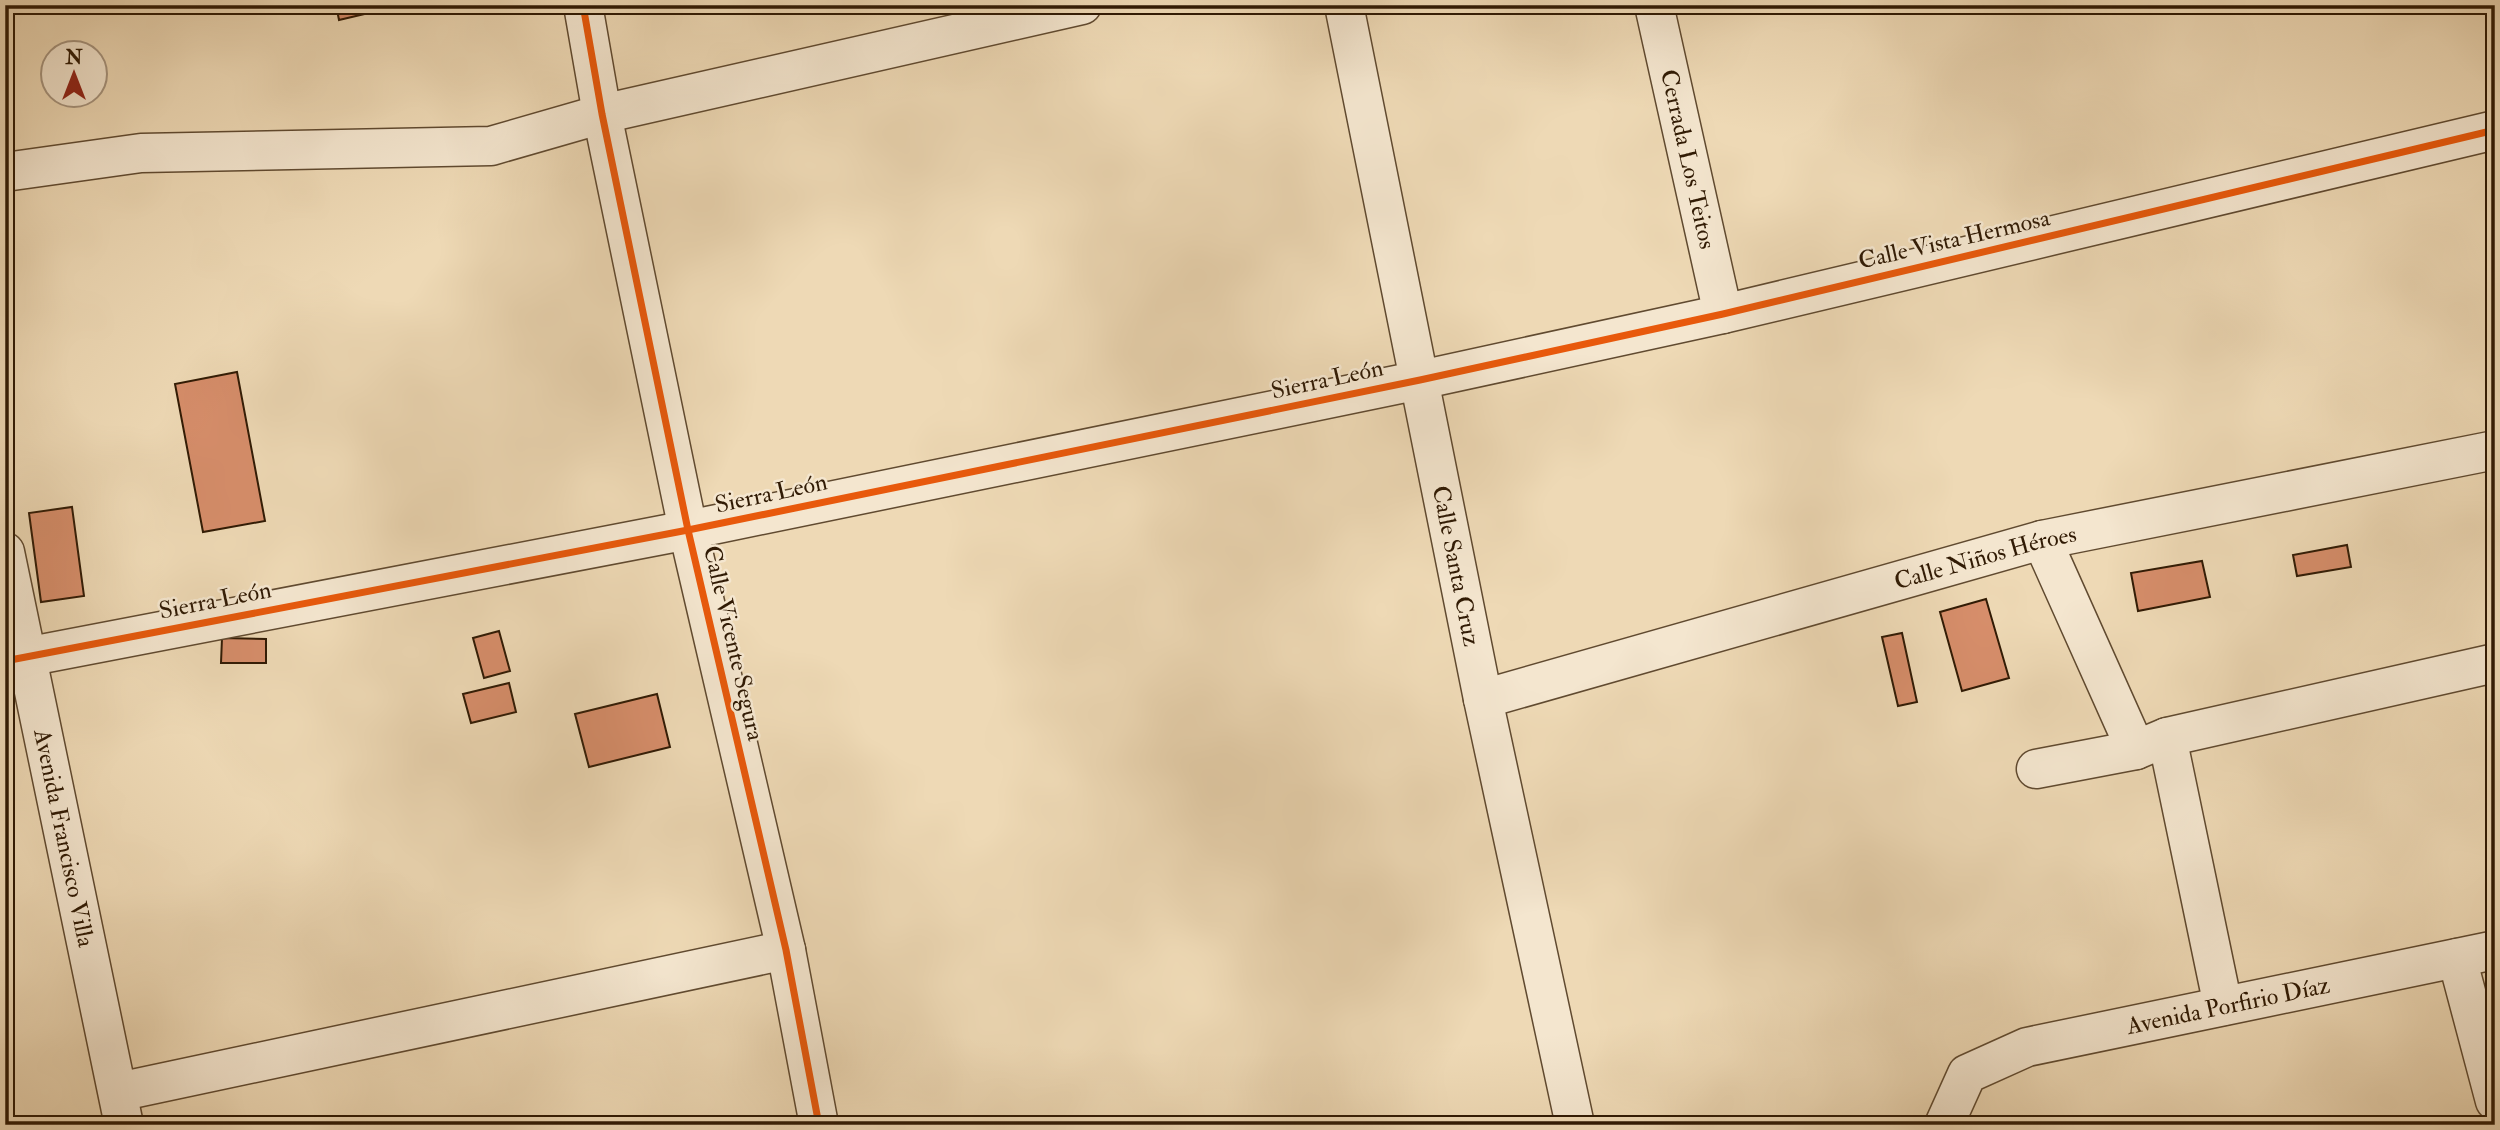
<svg xmlns="http://www.w3.org/2000/svg" width="2500" height="1130" viewBox="0 0 2500 1130" font-family="'IM FELL Double Pica',serif">
<rect width="100%" height="100%" fill="#eed9b5"/>
<filter id="stains"><feTurbulence type="fractalNoise" baseFrequency=".00286" numOctaves="4"/><feColorMatrix values="0 0 0 0 .2 0 0 0 0 .09 0 0 0 0 .02 0 0 0 .5 -.17"/></filter>
<radialGradient id="worn" r=".72"><stop offset=".6" stop-color="#630" stop-opacity="0"/><stop offset="1" stop-color="#630" stop-opacity=".3"/></radialGradient>
<g fill="#d78e6b" stroke="#301a04" stroke-width="2">
<polygon points="336,5 389,5 390,8 339,20"/>
<polygon points="237,372 265,521 203,532 175,384"/>
<polygon points="72,507 84,596 41,602 29,513"/>
<polygon points="2347,545 2351,567 2297,576 2293,555"/>
<polygon points="2202,561 2210,597 2138,611 2131,573"/>
<polygon points="1986,599 2009,678 1962,691 1940,612"/>
<polygon points="499,631 510,671 484,678 473,638"/>
<polygon points="1902,633 1917,702 1898,706 1882,637"/>
<polygon points="222,638 266,639 266,663 221,663"/>
<polygon points="509,683 516,712 471,723 463,694"/>
<polygon points="657,694 670,747 589,767 575,714"/>
</g>
<g fill="none" stroke-linecap="round" stroke-linejoin="round">
<defs>
<g id="street">
<polyline points="583,5 602,114 688,530 786,950 819,1125"/>
<path id="s1" d="M1344 5 1483 699 1575 1125"/>
<path id="s2" d="M1654 5 1723 314"/>
<polyline points="5,172 141,153 491,146 602,114 1082,5"/>
<polyline points="2042,540 2136,750"/>
<path id="s3" d="M5 552 124 1125"/>
<polyline points="5,661 688,530 1420,380 1723,314 2495,130"/>
<path id="s4" d="M1483 699 2042 540 2495 450"/>
<polyline points="2167,737 2223,1006"/>
<polyline points="2036,769 2136,750 2167,737 2495,663"/>
<polyline points="2457,958 2495,1101"/>
<polyline points="118,1092 786,950"/>
<path id="s5" d="M1944 1125 1967 1074 2027 1047 2495 950"/>
</g>
</defs>
<use href="#street" stroke="#604a30" stroke-width="41"/>
<use href="#street" stroke="#f4e6cf" stroke-width="38"/>
<defs>
<g id="cycleway">
<polyline points="583,5 602,114 688,530 786,950 819,1125"/>
<polyline points="5,661 688,530 1420,380 1723,314 2495,130"/>
</g>
</defs>
<use href="#cycleway" stroke="#f4e6cf" stroke-width="11"/>
<use href="#cycleway" stroke="#e8590c" stroke-width="7"/>
</g>
<g text-anchor="middle" stroke-width="5" stroke-linejoin="round" paint-order="stroke">
<g font-size="24" fill="#301a04" stroke="#f4e6cf">
<text dy="8" stroke="none"><textPath href="#s2" startOffset="158">Cerrada Los Teitos</textPath></text>
<text transform="translate(1954 239) rotate(-13)" y="8">Calle Vista Hermosa</text>
<text transform="translate(1327 379) rotate(-12)" y="8">Sierra León</text>
<text transform="translate(771 493) rotate(-12)" y="8">Sierra León</text>
<text dy="8" stroke="none"><textPath href="#s4" startOffset="522">Calle Niños Héroes</textPath></text>
<text dy="8" stroke="none"><textPath href="#s1" startOffset="572">Calle Santa Cruz</textPath></text>
<text transform="translate(215 600) rotate(-11)" y="8">Sierra León</text>
<text transform="translate(734 643) rotate(77)" y="8">Calle Vicente Segura</text>
<text dy="8" stroke="none"><textPath href="#s3" startOffset="292">Avenida Francisco Villa</textPath></text>
<text dy="8" stroke="none"><textPath href="#s5" startOffset="327">Avenida Porfirio Díaz</textPath></text>
</g>
</g>
<rect width="2500" height="1130" fill="none" stroke="#eed9b5" stroke-width="28"/>
<rect x="7" y="7" width="2486" height="1116" fill="none" stroke="#301a04" stroke-width="3.5"/>
<rect x="14" y="14" width="2472" height="1102" fill="none" stroke="#301a04" stroke-width="2"/>
<g transform="translate(74 74)"><circle r="33" fill="#f4e6cf" stroke="#a6947e" stroke-width="2"/>
<path d="M0-5L12 26L0 18L-12 26Z" fill="#8f2418"/>
<text y="-10" font-size="19" font-weight="bold" text-anchor="middle" fill="#301a04">N</text>
</g>
<rect width="100%" height="100%" filter="url(#stains)"/>
<rect width="100%" height="100%" fill="url(#worn)"/>
</svg>
